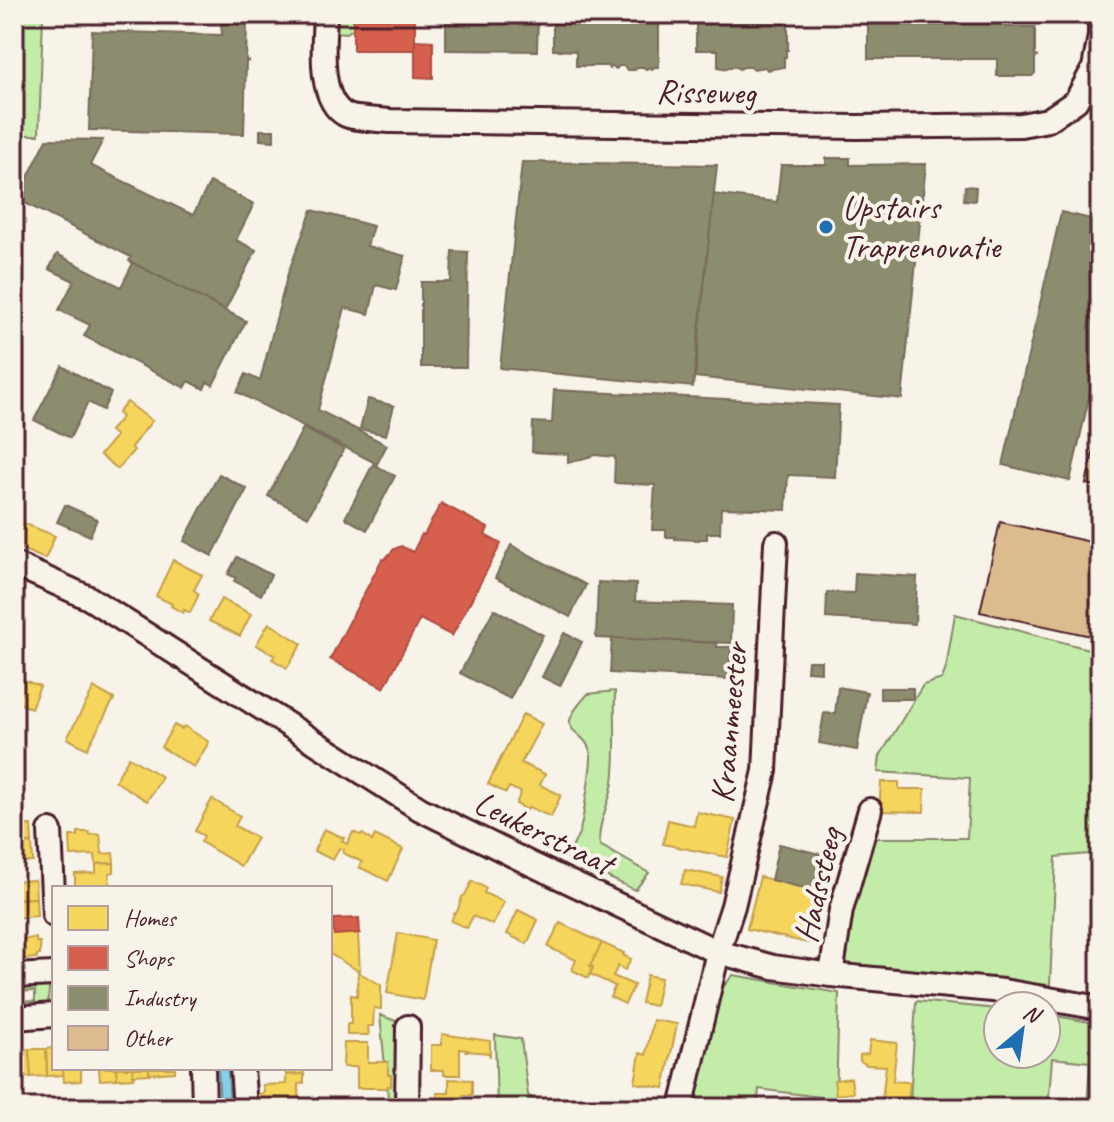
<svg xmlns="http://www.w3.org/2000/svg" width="1114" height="1122" viewBox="0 0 1114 1122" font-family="Caveat,sans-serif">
<rect width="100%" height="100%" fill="#f7f3e8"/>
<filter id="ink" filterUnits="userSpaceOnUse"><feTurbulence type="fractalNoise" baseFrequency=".0125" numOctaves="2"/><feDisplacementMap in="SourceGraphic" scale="16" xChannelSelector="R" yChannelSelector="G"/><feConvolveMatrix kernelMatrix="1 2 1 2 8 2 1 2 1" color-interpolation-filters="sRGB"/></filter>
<g filter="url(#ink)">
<g fill="#c2eca8" stroke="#86866a" stroke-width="2">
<polygon points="14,14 43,14 39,135 14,135"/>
<polygon points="336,14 354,14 354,28 347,33 335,32"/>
<polygon points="955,614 1100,652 1100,853 1056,857 1050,985 840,967 846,924 873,838 967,838 970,778 878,772 880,756 923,685 942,679 946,668"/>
<path d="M615 691C614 721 617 754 613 782 610 803 596 826 600 845L649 873 635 890 567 858C571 849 577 840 580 830 583 820 592 763 591 755 586 725 548 737 588 694Z"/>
<polygon points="733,975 839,993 836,1099 759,1089 757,1108 690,1108 723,987"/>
<polygon points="14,984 44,984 49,988 48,1003 44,1006 14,1008 14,1002 35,1001 35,991 14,992"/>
<polygon points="916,1001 998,1009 998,1054 1046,1054 1046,1014 1100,1024 1100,1108 1087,1108 1090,1062 1052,1058 1048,1108 919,1108 910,1101"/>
<polygon points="380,1015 406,1025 404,1108 389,1108"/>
<path d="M495 1035 521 1039 528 1095C539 1106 555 1106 569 1108H497Z"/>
</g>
<polygon fill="#86cfe7" stroke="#6e899c" stroke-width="2" points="218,1068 228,1068 230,1108 220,1108"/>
<g fill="#f6d55c" stroke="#c29e4d" stroke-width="2">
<polygon points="127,402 152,421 131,447 134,450 118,469 100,455 116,436 110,431 122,417 118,413"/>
<polygon points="14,519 55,536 45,559 14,546"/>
<polygon points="173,560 202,575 194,590 199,594 190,613 184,610 183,613 171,606 172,604 156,596"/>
<polygon points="221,599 251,614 240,636 209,621"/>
<polygon points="269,623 302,644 287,668 272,659 275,655 256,645"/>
<polygon points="21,679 40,686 31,708 19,703 16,711 14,710 14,683 19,685"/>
<polygon points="94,688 114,699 87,749 67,738"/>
<polygon points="523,714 542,724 521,763 545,774 540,785 561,795 551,817 529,807 527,810 516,804 521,792 509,787 506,793 488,784"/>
<polygon points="174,725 182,729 184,726 209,742 194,767 161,747"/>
<polygon points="129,757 162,777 147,801 115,781"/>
<polygon points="881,782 899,782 899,789 925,789 924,812 879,811"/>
<polygon points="212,799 240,816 235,826 257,838 241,866 201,842 204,836 195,831"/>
<polygon points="697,812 735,820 727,857 663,844 668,820 694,826"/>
<polygon points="31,825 32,843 14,844 14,826"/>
<polygon points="324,829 344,838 342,841 347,844 353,832 360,835 363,834 372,841 375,835 403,849 388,881 359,867 362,862 343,853 344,850 339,848 333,860 314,851"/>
<polygon points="78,832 89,832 90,835 100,834 102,854 113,853 114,863 96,864 95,855 71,856 70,836 78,836"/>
<polygon points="32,843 33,862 14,863 14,844"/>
<polygon points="114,863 114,872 109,873 110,888 75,888 75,874 96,873 96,864"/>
<polygon points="685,870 722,877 719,892 681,884"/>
<polygon points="760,877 818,891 808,943 747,929"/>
<polygon points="35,880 36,898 14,899 14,881"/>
<polygon points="472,881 486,888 484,893 504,902 493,925 473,916 467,928 451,921 454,914 457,912 462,897 465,895"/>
<polygon points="36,898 37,916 14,918 14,899"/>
<polygon points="518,910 538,920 527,944 507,934"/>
<polygon points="560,923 602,943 590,966 593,967 588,978 572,970 576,960 548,947"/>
<polygon points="330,927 333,927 334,935 358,933 360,972 330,954"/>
<polygon points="398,933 433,940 423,1000 387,993"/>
<polygon points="14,935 14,940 36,938 36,942 40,942 40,955 37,955 37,958 14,960"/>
<polygon points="602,943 624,953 623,955 631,959 625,970 618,966 613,976 634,985 625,1004 610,997 615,986 590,974 593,967 590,966"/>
<polygon points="358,972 381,985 381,1009 374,1008 373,1026 368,1026 369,1035 347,1035 347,1024 351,1024 351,995 357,996"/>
<polygon points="647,975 661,978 655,1006 641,1003"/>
<polygon points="653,1020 677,1024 664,1088 635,1083 640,1053 646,1055"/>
<polygon points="442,1034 490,1041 490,1057 489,1053 466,1051 467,1050 460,1049 460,1075 444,1075 444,1070 431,1070 431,1045 442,1045"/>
<polygon points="870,1040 897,1043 893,1081 910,1082 908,1102 882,1100 886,1066 867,1065 860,1061 860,1055 868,1054"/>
<polygon points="344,1043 368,1043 368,1062 388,1062 388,1075 391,1075 391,1086 388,1086 388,1088 357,1088 357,1067 343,1067"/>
<polygon points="54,1048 54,1068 63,1068 64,1075 47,1076 46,1049"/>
<polygon points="29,1049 31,1077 14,1078 14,1050"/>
<polygon points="29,1049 46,1049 47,1076 31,1077"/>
<polygon points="63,1068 81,1068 81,1081 64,1082"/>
<polygon points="99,1068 116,1068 117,1079 100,1080"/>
<polygon points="116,1068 133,1068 134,1078 117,1079"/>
<polygon points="133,1068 149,1068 149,1074 133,1075"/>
<polygon points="149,1068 175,1068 175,1072 149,1074"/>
<polygon points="285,1068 303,1068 304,1074 286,1075"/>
<polygon points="304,1074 304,1083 298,1084 299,1101 260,1104 260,1094 264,1093 263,1085 286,1084 286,1075"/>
<polygon points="851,1078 853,1093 836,1095 834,1080"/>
<polygon points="449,1079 472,1080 472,1095 463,1095 463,1108 437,1108 437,1093 449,1093"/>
<polygon points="299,1101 299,1108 261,1108 260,1104"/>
<polygon points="913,1102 922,1103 921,1108 892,1108 892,1105 913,1106"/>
<polygon points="762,1103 764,1103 799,1108 761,1108"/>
</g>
<g fill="#d6604d" stroke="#ac4c43" stroke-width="2">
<polygon points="353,18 415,19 415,50 353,50"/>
<polygon points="415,40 433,41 433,78 415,77"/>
<polygon points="441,503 488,528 485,535 501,544 452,636 420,619 384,688 330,659 382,559 384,560 394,549 401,546 413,552 422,534 424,535"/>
<polygon points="359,918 360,933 334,935 333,919"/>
</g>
<g fill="#8c8c6e" stroke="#786b5a" stroke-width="2">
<polygon points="446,14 538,14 537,51 446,50"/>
<polygon points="553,14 659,14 659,67 655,67 652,69 650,67 646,69 643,67 638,67 635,70 627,70 624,66 619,66 616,69 612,66 610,69 607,66 576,66 576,51 553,50"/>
<polygon points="696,14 788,14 788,50 786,50 786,57 784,57 784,67 767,70 765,67 753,69 751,67 744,67 739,69 737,67 729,67 727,69 718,67 718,50 696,50"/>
<polygon points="868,14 1007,14 1006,27 1035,27 1035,55 1037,57 1035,58 1035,73 1032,76 997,76 997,59 868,59"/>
<polygon points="221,23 247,23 246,61 249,61 246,62 244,134 89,130 92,31 222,35"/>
<polygon points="260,130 274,130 274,141 260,140"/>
<polygon points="47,139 103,140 90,165 193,215 210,182 254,204 236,240 256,250 225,310 129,261 131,257 17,199"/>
<polygon points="826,158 850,158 850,165 926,164 902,399 695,377 713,194 777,202 781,165 826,165"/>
<polygon points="522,162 717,165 693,387 500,368"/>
<polygon points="965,186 976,187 975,201 964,200"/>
<polygon points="312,210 373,226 367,246 405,256 396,290 376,285 369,314 345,308 318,410 387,445 377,464 237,392 246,374 260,381 288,273"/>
<polygon points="1061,212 1100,221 1100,350 1070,481 1003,465"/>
<polygon points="452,251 468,252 466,367 421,367 421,282 451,282"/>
<polygon points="57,254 121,287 133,263 246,321 213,385 207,382 204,389 189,381 185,388 84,336 90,325 59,310 74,281 49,269"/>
<polygon points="62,366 111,393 103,410 88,402 70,438 34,420"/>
<polygon points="554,390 839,405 835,477 788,475 786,510 721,508 720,533 707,533 707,539 700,539 699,540 675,539 675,537 666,537 666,530 652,530 655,485 614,483 615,457 595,455 568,463 568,454 532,452 533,422 552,423"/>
<polygon points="368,399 394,406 386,435 360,429"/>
<polygon points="303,428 344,449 308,517 268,496"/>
<polygon points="373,464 395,476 367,530 345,518"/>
<polygon points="219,474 247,489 212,556 184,541"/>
<polygon points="65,505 97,519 90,536 57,522"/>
<polygon points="511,545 586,585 570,617 495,578"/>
<polygon points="237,557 271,575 261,595 234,581 236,578 228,574"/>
<polygon points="855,573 917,577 915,624 826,618 827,592 854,593"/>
<polygon points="598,582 636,584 635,601 732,605 731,643 596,638"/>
<polygon points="494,609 543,635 510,699 460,673"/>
<polygon points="564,633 582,642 560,686 542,677"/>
<polygon points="612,638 717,643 717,647 731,647 729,679 610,673"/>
<polygon points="808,661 821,661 821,672 807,671"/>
<polygon points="838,687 867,692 857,750 819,743 824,713 835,714"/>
<rect x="880" y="688" width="33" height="11"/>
<polygon points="779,844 824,855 815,891 771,880"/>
</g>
<g fill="#dcbb8f" stroke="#4a1f2b" stroke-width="2">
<polygon points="1100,421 1100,487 1086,484"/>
<polygon points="1000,522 1100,544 1100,638 980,612"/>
</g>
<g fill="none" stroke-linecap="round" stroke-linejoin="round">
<defs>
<g id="minor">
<path d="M325 14C324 42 317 100 346 115 353 119 381 120 390 121L857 127 1021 125 1048 120 1076 101 1094 68 1100 36V14"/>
<polyline points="14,564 89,598 420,809 529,863 718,952 773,967 831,975 1003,991 1100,1008"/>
<polyline points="50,831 54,915"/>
<polyline points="831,975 841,910 870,810"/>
<polyline points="14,976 54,974"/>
<polyline points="14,1018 54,1015"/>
<polyline points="203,1068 204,1108"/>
<polyline points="242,1068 245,1108"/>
<polyline points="407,1108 408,1027"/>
<polyline points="681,1108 718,952 733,906 765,771 776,543"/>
</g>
</defs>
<use href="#minor" stroke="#4a1f2b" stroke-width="28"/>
<use href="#minor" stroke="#f7f3e8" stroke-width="22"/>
</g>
</g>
<circle fill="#1f6fb2" stroke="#f7f3e8" stroke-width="3" cx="826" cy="227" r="8"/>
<g text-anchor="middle" stroke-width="8" stroke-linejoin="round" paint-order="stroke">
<g font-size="34" fill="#4a1f2b" stroke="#f7f3e8">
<text transform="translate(706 91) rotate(1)" y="12">Risseweg</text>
<text transform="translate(728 723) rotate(-85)" y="12">Kraanmeester</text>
<text transform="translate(544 832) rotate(26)" y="12">Leukerstraat</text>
<text transform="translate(817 885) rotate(-77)" y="12">Hadssteeg</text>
</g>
<g font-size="34" fill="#4a1f2b" stroke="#f7f3e8" text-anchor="start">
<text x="842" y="219">Upstairs<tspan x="842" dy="39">Traprenovatie</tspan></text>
</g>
</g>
<rect width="1114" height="1122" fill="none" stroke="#f7f3e8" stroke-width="48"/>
<rect x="24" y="24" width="1066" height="1074" fill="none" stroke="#4a1f2b" stroke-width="3" filter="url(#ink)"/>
<rect x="52" y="886" width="280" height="184" fill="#f7f3e8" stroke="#b29e9c" stroke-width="2"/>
<rect x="68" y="906" width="40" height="24" fill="#f6d55c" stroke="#b29e9c" stroke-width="2"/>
<text x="124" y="926" font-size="24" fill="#4a1f2b">Homes</text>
<rect x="68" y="946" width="40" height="24" fill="#d6604d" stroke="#b29e9c" stroke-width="2"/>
<text x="124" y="966" font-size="24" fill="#4a1f2b">Shops</text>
<rect x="68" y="986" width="40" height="24" fill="#8c8c6e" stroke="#b29e9c" stroke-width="2"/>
<text x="124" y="1006" font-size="24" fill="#4a1f2b">Industry</text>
<rect x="68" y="1026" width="40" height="24" fill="#dcbb8f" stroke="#b29e9c" stroke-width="2"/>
<text x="124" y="1046" font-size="24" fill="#4a1f2b">Other</text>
<g transform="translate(1022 1030) rotate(29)"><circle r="38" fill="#f7f3e8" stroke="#b29e9c" stroke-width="2"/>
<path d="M0-6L14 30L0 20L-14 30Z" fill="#1f6fb2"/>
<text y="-12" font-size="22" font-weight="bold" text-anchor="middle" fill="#4a1f2b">N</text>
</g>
</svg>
